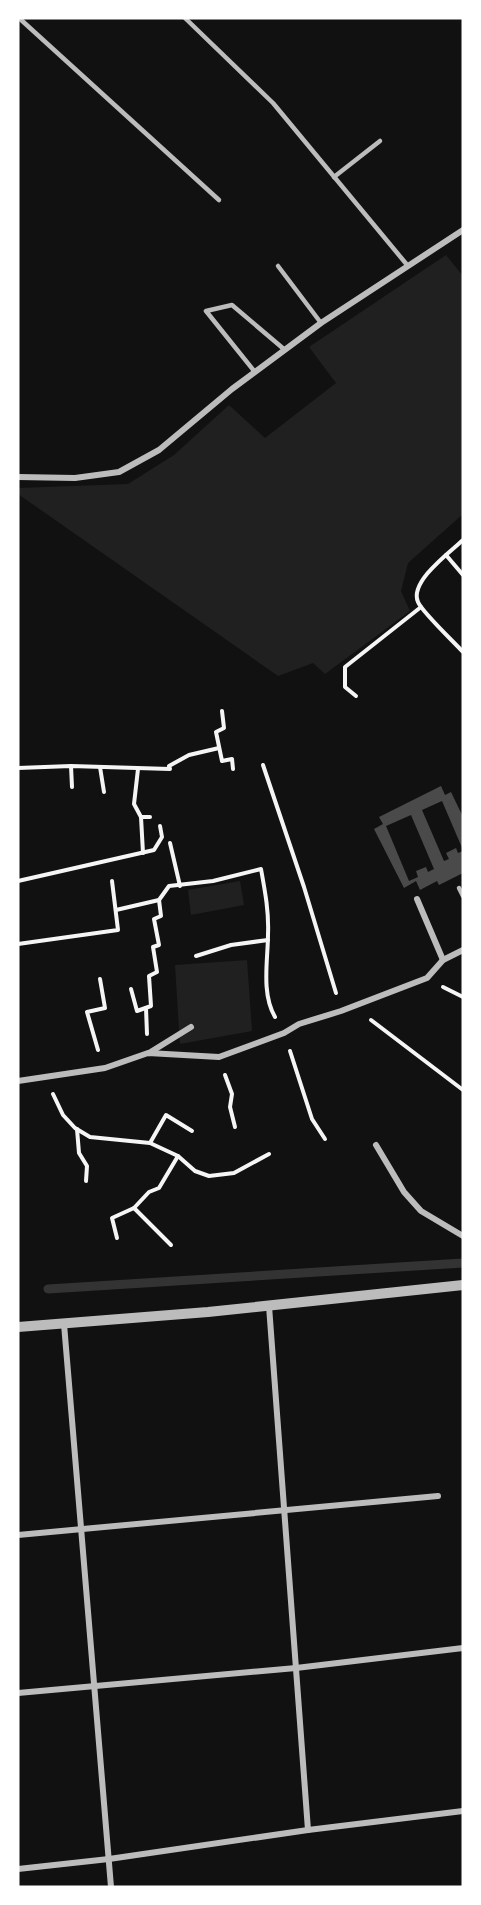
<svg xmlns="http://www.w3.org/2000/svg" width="481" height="1905" viewBox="0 0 481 1905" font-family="'Space Grotesk',sans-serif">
<rect width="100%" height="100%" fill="#111"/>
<g fill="#202020">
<polygon points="446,255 463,276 463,514 408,563 401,591 410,611 325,674 313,663 278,676 18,494 18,488 128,484 174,455 229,405 265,438 336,383 309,347"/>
<polygon points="240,881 244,905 191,915 188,890"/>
<polygon points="247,960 252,1031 180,1044 175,965"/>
</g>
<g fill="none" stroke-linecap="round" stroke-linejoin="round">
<polyline stroke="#333" stroke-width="9" points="48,1289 463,1263"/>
</g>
<path fill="#4a4a4a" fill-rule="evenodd" d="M441 786 445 795 451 792 463 817V850L442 801 422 810 444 861 449 859 446 853 456 848 458 853 463 851V873L439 885 437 881 420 890 416 881 404 888 374 829 383 824 379 817ZM411 815 434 869 428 872 426 867 416 871 418 877 409 881 386 826Z"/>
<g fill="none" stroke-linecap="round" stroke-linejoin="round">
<g stroke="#f5f5f5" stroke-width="4">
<path d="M463 540C450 552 409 582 418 602 422 612 454 642 463 652"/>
<polyline points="446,555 463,575"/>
<polyline points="356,696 345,687 345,667 421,607"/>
<polyline points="222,711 224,728 216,732 222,761 232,759 233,769"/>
<polyline points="263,765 304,887 336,993"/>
<polyline points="71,766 72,787"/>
<polyline points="100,767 104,792"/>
<polyline points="18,768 71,766 170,769 169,766 189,755 219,748"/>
<polyline points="138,769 134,804 141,817 143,853"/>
<polyline points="141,817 150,817"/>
<polyline points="170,843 180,886"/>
<polyline points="18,881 154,850 162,837 160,826"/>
<path d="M116 910 159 900 169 886 213 881 261 869C265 891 269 912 268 934 268 960 261 993 275 1017"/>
<polyline points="18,944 118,930 112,881"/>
<polyline points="196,956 231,945 268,940"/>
<polyline points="443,987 463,997"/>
<polyline points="131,989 137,1011 151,1006 149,976 157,972 153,947 159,945 154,919 161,916 159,900"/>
<polyline points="146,1008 147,1034"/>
<polyline points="371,1020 463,1090"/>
<polyline points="98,1050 87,1012 105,1008 100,979"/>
<polyline points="290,1051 312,1119 325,1139"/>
<polyline points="225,1075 232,1094 230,1107 235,1127"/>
<polyline points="53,1094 63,1115 75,1128 90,1137 150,1143 178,1156 195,1171 209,1176 234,1173 269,1154"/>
<polyline points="77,1129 79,1153 87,1166 86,1181"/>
<polyline points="150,1143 166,1115 192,1131"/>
<polyline points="134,1208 171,1245"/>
<polyline points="117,1238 112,1218 134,1208 149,1192 159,1188 178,1156"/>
</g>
<g stroke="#bcbcbc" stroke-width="4.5">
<polyline points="19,18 219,200"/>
<polyline points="185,18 273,103 408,266"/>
<polyline points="334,177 380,141"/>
<polyline points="278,266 321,323"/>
<polyline points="255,372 206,311 232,305 285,350"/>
<polyline points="459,888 463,896"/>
</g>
<g stroke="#bcbcbc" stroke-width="6">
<polyline points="18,477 75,478 119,472 159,450 232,389 321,323 463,230"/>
<polyline points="417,899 443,960"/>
<polyline points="149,1053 191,1027"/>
<polyline points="18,1081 105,1068 148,1053 219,1057 284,1033 299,1024 341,1011 427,978 443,960 463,950"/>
<polyline points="376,1145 404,1192 421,1211 463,1236"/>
<polyline points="269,1306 308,1830"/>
<polyline points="64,1324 111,1887"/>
<polyline points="18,1535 438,1496"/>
<polyline points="18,1693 296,1668 463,1648"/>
<polyline points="18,1869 109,1859 308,1830 463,1811"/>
</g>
<polyline stroke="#bcbcbc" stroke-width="10" points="18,1327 208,1312 463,1285"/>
</g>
<rect width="481" height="1905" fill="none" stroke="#ffffff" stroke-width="39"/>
</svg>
